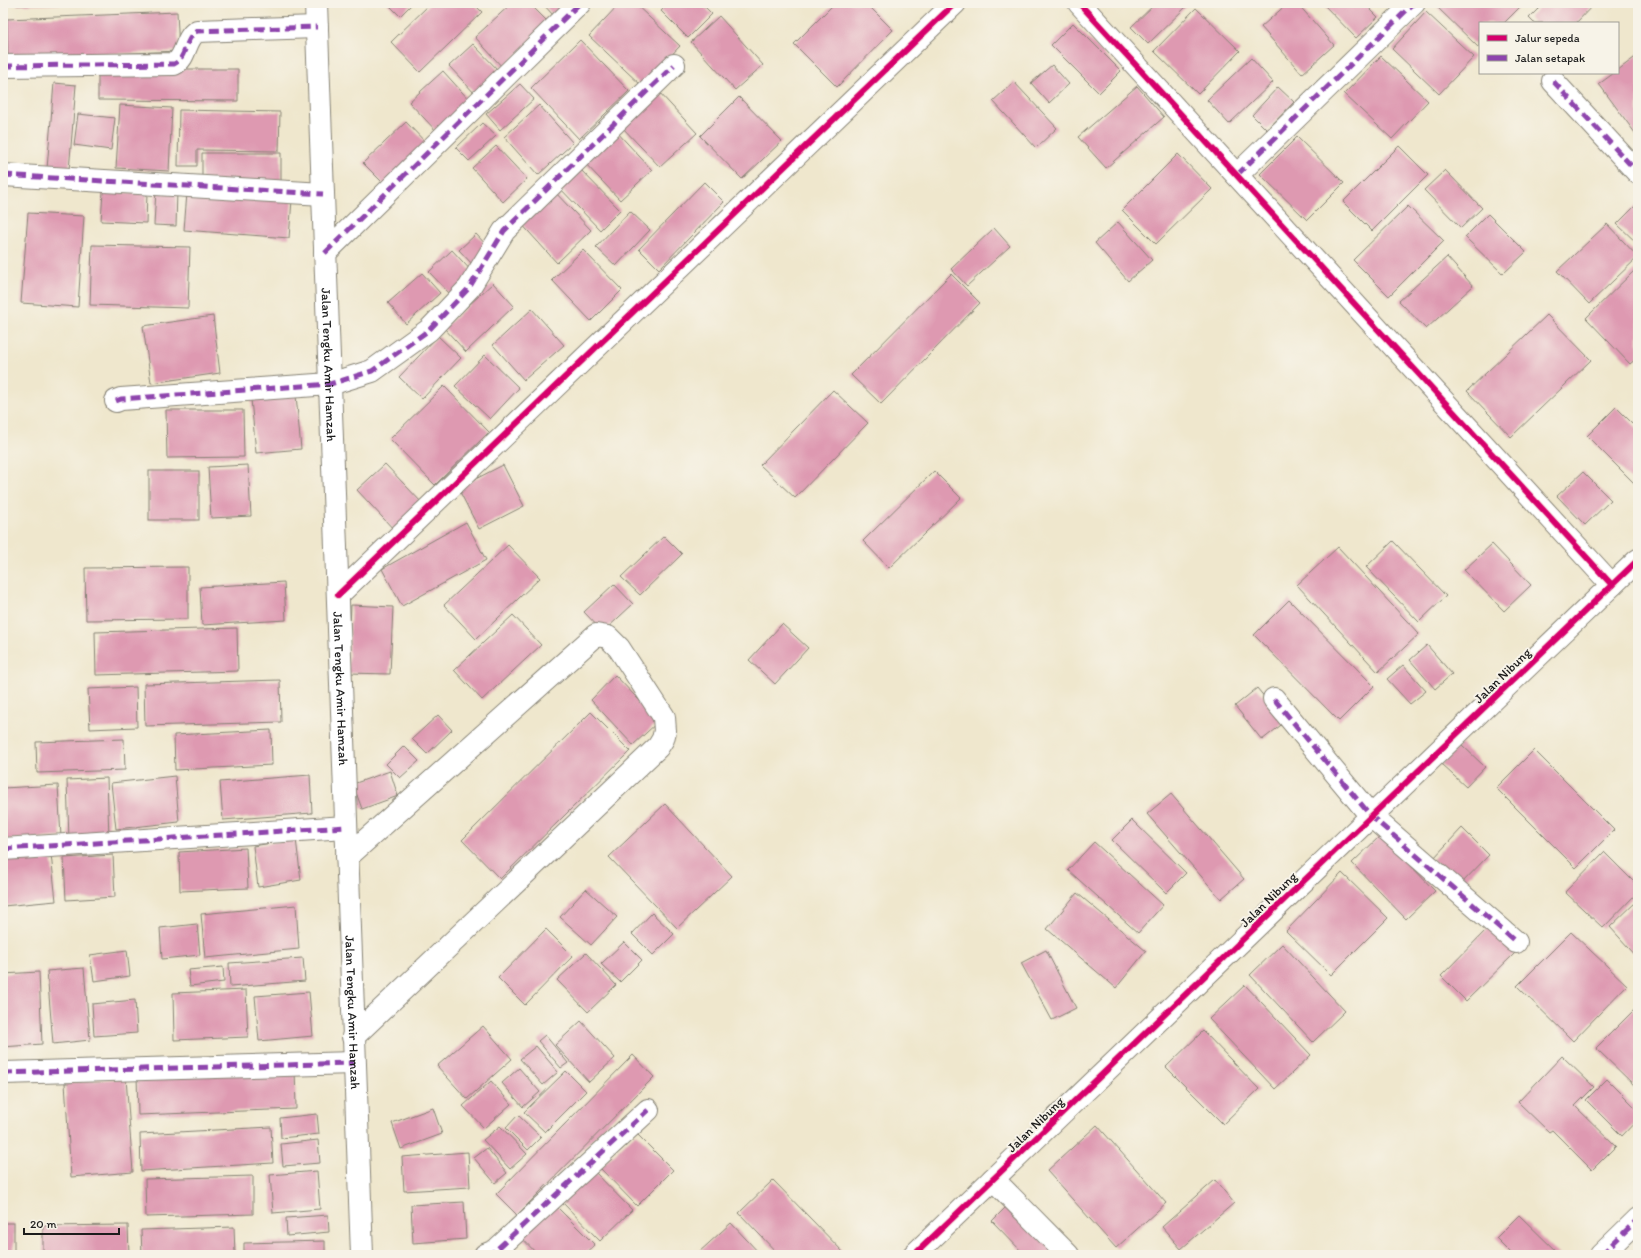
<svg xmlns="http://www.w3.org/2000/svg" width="1641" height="1258" viewBox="0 0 1641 1258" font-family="Itim,sans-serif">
<rect width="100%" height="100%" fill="#f7f3e8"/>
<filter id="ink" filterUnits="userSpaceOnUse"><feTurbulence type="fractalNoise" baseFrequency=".025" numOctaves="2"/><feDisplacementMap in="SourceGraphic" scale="8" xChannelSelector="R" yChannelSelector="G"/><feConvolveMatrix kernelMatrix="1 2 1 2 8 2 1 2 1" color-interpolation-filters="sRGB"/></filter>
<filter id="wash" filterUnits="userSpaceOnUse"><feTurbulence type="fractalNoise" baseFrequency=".012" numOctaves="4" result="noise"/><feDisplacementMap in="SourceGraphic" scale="16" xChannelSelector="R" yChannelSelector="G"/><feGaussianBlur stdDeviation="0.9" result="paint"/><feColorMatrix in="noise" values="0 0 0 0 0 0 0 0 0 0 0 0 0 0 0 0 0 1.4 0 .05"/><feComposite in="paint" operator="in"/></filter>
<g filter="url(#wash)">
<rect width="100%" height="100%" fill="#efe7cd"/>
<g id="blocks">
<g fill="#de99b1">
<polygon points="17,3 66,3 66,4 17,5"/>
<polygon points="387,3 413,3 400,16"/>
<polygon points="431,3 473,3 482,12 420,72 391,42"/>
<polygon points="512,3 529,3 550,24 503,68 475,37"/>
<polygon points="542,3 568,3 554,16"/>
<polygon points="620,3 634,3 680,46 642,86 589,36"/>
<polygon points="669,3 701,3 712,14 688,38 661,11"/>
<polygon points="835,3 866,3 893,30 837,87 794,44"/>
<polygon points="1156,3 1190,3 1148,44 1131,27"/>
<polygon points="1288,3 1297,3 1334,45 1302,74 1261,27"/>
<polygon points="1322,3 1364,3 1378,17 1356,38"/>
<polygon points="1433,3 1524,3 1504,23 1480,23 1479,48"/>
<polygon points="1544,3 1595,3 1576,23 1534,23 1529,18"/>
<polygon points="1196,8 1240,51 1198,94 1154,51"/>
<polygon points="177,12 179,51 8,58 7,19"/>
<polygon points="1426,12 1474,57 1439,94 1392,49"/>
<polygon points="719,16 763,65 735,90 691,42"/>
<polygon points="1073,23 1121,71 1099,93 1051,45"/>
<polygon points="580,40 629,91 579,139 531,88"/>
<polygon points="473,44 501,73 477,96 449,66"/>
<polygon points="1638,55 1638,137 1599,84 1614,73 1618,73 1618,70"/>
<polygon points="1381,56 1428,101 1392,139 1344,94"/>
<polygon points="1251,58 1273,82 1229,124 1207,100"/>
<polygon points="1052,65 1069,84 1049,103 1031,83"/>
<polygon points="98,69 238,69 238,101 98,100"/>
<polygon points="443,71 471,102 438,133 409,102"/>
<polygon points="1014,82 1057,128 1036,148 993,101"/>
<polygon points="54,83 76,85 69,171 47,169"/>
<polygon points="520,84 534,99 500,130 486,114"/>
<polygon points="1137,86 1164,117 1106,168 1078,137"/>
<polygon points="1278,87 1294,102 1267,130 1252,115"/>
<polygon points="658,91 697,133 660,167 620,125"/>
<polygon points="739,97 782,141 742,179 700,136"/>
<polygon points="120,105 172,108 169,171 116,168"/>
<polygon points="539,105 573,143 538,175 504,137"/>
<polygon points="179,110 280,112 279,151 197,150 197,166 178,166"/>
<polygon points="78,114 115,118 111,150 74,145"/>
<polygon points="406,122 430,147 388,188 363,163"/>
<polygon points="482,123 496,136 469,161 456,148"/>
<polygon points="615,130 652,170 620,200 582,160"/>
<polygon points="1297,137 1344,183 1307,220 1260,174"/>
<polygon points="496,146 527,179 503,202 472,168"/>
<polygon points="1399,146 1428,175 1372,231 1343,202"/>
<polygon points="202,153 281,153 281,183 202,184"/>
<polygon points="1178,154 1212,189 1156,244 1122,210"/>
<polygon points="577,166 620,210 600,230 557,185"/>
<polygon points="1445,170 1482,208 1461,228 1424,190"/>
<polygon points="704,182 724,202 659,269 639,249"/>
<polygon points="156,190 177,191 176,226 154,225"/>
<polygon points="553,190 591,230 557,263 519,221"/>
<polygon points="103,192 147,193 146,223 101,221"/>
<polygon points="187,193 292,200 289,238 184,230"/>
<polygon points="1638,203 1638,244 1617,224"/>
<polygon points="1408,206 1444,241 1389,296 1353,260"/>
<polygon points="630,211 650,230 616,266 596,247"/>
<polygon points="28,213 84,216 78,307 21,303"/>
<polygon points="1488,214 1526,252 1503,274 1465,237"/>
<polygon points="1118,222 1152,260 1128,281 1095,243"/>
<polygon points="1607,224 1638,257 1589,304 1557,271"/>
<polygon points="994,228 1010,246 967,286 951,269"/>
<polygon points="476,234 489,248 473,265 459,250"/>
<polygon points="92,245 190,247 188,308 90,305"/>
<polygon points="452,250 474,274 451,295 429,272"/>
<polygon points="583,250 622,290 591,321 552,280"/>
<polygon points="1447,257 1473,286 1426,329 1399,301"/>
<polygon points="1638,267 1638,357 1630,364 1586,318"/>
<polygon points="422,273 440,293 406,324 388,303"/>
<polygon points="951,274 980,303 881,404 851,375"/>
<polygon points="493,283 514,306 466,352 444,328"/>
<polygon points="532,309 564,345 524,380 493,345"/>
<polygon points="1547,315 1591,360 1511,437 1467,391"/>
<polygon points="213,316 220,373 151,383 143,326"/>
<polygon points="438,336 461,358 422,399 399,377"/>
<polygon points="485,355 519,388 490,419 455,386"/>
<polygon points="444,386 489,432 435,485 390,439"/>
<polygon points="833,390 868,423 795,498 760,465"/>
<polygon points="296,395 301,449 256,453 251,399"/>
<polygon points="1616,407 1638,429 1638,481 1635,484 1587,436"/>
<polygon points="166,410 243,410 244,457 167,458"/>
<polygon points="385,464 424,505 396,532 357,490"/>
<polygon points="248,465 251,516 211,518 208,467"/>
<polygon points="503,465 524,506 479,529 458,488"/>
<rect x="149" y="471" width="50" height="49"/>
<polygon points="934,471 961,498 889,568 863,541"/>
<polygon points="1583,472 1611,500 1585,525 1557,496"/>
<polygon points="466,522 486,560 402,606 382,569"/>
<polygon points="664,536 682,554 640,595 621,577"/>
<polygon points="1393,541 1446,596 1419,622 1366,567"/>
<polygon points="1492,544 1531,585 1504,611 1464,570"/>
<polygon points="508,545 540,578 476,639 444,605"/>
<polygon points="1338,547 1419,634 1378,672 1297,585"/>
<polygon points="188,567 188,619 86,620 85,568"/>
<polygon points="284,582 286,620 202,625 200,587"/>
<polygon points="614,584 633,604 603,632 584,612"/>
<polygon points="1289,600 1374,686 1339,721 1254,635"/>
<polygon points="351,605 393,607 390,674 348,673"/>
<polygon points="513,615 541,645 482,700 454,670"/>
<polygon points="782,624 808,648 775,684 749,660"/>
<polygon points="237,628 238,671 96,675 95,632"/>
<polygon points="1427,645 1452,674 1435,689 1410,660"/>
<polygon points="1403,665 1426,691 1410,704 1387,679"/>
<polygon points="615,675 659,721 633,745 591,700"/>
<polygon points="280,680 281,722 145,726 144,684"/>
<polygon points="136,687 137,727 90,729 88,689"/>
<polygon points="1257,688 1285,722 1262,740 1235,706"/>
<polygon points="591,712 630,751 500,879 462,840"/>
<polygon points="438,715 452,730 427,754 412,739"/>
<polygon points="271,730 272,765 175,770 174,735"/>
<polygon points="124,739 125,770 37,773 36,742"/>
<polygon points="1461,744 1485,767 1466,787 1441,764"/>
<polygon points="404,746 419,761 400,778 386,764"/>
<polygon points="1534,750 1614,830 1576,868 1496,788"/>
<polygon points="390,771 398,796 362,809 353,784"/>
<polygon points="310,775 312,813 223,820 220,782"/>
<polygon points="175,776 179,822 116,829 111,783"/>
<polygon points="107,778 109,838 69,840 67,780"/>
<polygon points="58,785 61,837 3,840 3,788"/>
<polygon points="1171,794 1244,879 1221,899 1147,814"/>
<polygon points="665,804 732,876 677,928 609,857"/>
<polygon points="1132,820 1186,873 1166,893 1112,840"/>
<polygon points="1462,828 1489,855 1459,886 1432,860"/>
<polygon points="1381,835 1435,891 1406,919 1352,863"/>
<polygon points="296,839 301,880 258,887 253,846"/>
<polygon points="1094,842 1163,905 1138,933 1068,870"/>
<polygon points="246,848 248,888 180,891 179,852"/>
<polygon points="1604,852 1638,886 1638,892 1603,928 1565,892"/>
<polygon points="51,854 56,901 3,906 3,859"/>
<polygon points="113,855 115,897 66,900 64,858"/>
<polygon points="1342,873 1388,918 1331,975 1286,931"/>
<polygon points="586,889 617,917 591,945 560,917"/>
<polygon points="1077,893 1146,951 1116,988 1047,929"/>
<polygon points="1638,900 1638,958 1610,927"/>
<polygon points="296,905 299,949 205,958 201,914"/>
<polygon points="652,913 674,934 653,955 632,934"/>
<polygon points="197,924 200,955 162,959 160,928"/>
<polygon points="1489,927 1515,953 1466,1001 1441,976"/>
<polygon points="546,929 573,956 525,1005 498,978"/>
<polygon points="1571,932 1627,985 1573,1041 1517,986"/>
<polygon points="624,942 642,960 620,982 601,964"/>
<polygon points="1282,944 1345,1011 1313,1042 1250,975"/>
<polygon points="127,950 130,976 94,981 90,955"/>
<polygon points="1046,950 1076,1008 1052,1020 1021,963"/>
<polygon points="586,953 616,985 588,1012 557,980"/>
<polygon points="303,958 305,981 230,987 229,963"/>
<polygon points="223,967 224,982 190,986 188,970"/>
<polygon points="84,968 90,1040 53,1044 47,971"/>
<polygon points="39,972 42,1044 3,1047 3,974"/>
<polygon points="1245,985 1311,1055 1275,1089 1209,1019"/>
<polygon points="246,990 248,1037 174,1040 173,993"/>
<polygon points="309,992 313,1036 259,1041 255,996"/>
<polygon points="135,1000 137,1033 94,1036 92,1004"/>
<polygon points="1634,1010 1638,1014 1638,1089 1596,1048"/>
<polygon points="581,1021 615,1058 589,1082 555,1045"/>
<polygon points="483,1026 512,1059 467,1099 437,1066"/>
<polygon points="1203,1031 1259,1089 1223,1124 1166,1067"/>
<polygon points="545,1035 568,1063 561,1068 538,1041"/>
<polygon points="536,1046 558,1072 543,1085 520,1059"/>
<polygon points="633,1055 654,1077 517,1215 496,1194"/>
<polygon points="1562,1056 1594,1087 1575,1106 1616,1146 1592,1170 1552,1130 1549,1132 1518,1102"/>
<polygon points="295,1068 296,1109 138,1115 137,1075"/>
<polygon points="519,1068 540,1092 523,1107 502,1083"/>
<polygon points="566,1071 586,1091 545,1132 524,1112"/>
<polygon points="126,1078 133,1172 71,1177 65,1083"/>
<polygon points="1607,1079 1638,1110 1638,1119 1622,1136 1586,1100"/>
<polygon points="491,1081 511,1104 484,1128 463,1106"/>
<polygon points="433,1108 442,1134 401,1149 392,1123"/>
<polygon points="317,1114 319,1134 281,1138 280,1118"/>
<polygon points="518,1115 541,1137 528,1150 506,1128"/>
<polygon points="1097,1125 1166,1203 1116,1248 1047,1171"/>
<polygon points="500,1126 527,1154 510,1169 483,1140"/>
<polygon points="271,1127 273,1163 141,1171 140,1134"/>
<polygon points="636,1133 673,1170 637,1206 600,1168"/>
<polygon points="318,1140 320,1163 283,1166 281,1144"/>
<polygon points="487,1148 507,1173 495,1183 474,1158"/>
<polygon points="468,1152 470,1187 404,1191 402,1157"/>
<polygon points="593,1170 632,1210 600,1241 561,1201"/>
<polygon points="317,1171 320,1209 273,1213 270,1175"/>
<polygon points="253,1176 253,1214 146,1217 145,1179"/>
<polygon points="773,1180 846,1255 779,1255 739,1213"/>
<polygon points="1215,1180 1234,1203 1181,1249 1162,1227"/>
<polygon points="464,1202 466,1239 413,1243 411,1205"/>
<polygon points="553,1203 595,1245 584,1255 538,1255 519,1235"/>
<polygon points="1009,1204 1058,1255 1025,1255 992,1221"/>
<polygon points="328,1215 329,1232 287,1236 286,1218"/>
<polygon points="1519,1215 1560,1255 1513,1255 1496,1238"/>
<rect x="3" y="1223" width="11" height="32"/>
<polygon points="731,1223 761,1255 699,1255 698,1253"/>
<polygon points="128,1225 129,1255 43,1255 43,1226"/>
<polygon points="234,1227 235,1255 142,1255 141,1230"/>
<polygon points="325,1241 325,1255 244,1255 244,1243"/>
</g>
</g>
</g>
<g filter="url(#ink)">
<use href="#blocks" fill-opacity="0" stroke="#868274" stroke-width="1"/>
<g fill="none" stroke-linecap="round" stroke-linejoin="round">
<defs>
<g id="minor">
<polyline points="1079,3 1612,585"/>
<path d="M3 66 174 64C187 58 184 39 197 31L317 27"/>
<polyline points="1553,81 1638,173"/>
<polyline points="3,175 323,194"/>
<polyline points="1237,175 1414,3"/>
<polyline points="325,253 580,3"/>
<polyline points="116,401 121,399 330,384 372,371 429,330 469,288 504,231 674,65"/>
<polyline points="338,595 955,3"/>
<polyline points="1274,699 1371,816 1516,942"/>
<polyline points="3,849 346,827"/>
<polyline points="347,857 596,635 608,637 619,648 664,717 665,731 663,739 658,747 353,1037"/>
<polyline points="3,1073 354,1063"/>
<polyline points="993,1179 1068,1255"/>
<polyline points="485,1255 495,1251 648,1110"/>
<polyline points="914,1255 1638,560"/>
<polyline points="1601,1255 1638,1219"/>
</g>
<g id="major">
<path id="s1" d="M316 3 362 1255"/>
</g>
</defs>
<use href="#minor" stroke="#868274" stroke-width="24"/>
<use href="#major" stroke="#868274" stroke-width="24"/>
<use href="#minor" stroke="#fff" stroke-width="22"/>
<use href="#major" stroke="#fff" stroke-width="22"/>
<g stroke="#8e44ad" stroke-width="5" stroke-dasharray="10 5" stroke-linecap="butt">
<path d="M3 66 174 64C187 58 184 39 197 31L317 27"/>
<polyline points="1553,81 1638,173"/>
<polyline points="3,175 323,194"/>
<polyline points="1237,175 1414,3"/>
<polyline points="325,253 580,3"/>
<polyline points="116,401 121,399 330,384 372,371 429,330 469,288 504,231 674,65"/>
<polyline points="1274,699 1371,816 1516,942"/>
<polyline points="3,849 346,827"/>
<polyline points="3,1073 354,1063"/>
<polyline points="485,1255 495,1251 648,1110"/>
<polyline points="1601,1255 1638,1219"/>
</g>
<defs>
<g id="cycleway">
<polyline points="1079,3 1612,585"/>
<polyline points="338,595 955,3"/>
<polyline points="914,1255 1638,560"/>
</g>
</defs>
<use href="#cycleway" stroke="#f7f3e8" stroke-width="8"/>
<use href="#cycleway" stroke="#d6006c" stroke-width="6"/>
</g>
</g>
<g text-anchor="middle" stroke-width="4" stroke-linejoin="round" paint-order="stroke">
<g font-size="13" fill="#1c1c1c" stroke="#f7f3e8">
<text dy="5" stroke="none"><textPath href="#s1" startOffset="362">Jalan Tengku Amir Hamzah</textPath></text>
<text transform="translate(1502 675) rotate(-44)" y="5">Jalan Nibung</text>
<text dy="5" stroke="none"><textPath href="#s1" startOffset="686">Jalan Tengku Amir Hamzah</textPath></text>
<text transform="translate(1268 899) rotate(-44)" y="5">Jalan Nibung</text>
<text dy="5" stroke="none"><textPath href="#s1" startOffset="1010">Jalan Tengku Amir Hamzah</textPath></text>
<text transform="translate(1035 1124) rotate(-44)" y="5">Jalan Nibung</text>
</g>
</g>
<rect width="1641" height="1258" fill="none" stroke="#f7f3e8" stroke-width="16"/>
<rect x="1479" y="22" width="140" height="52" fill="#f7f3e8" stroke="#9f9d96"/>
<rect x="1487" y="35" width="20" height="6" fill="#d6006c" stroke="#9f9d96"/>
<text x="1515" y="42" font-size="12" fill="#1c1c1c">Jalur sepeda</text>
<rect x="1487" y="55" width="20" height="6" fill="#8e44ad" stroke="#9f9d96"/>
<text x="1515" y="62" font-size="12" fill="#1c1c1c">Jalan setapak</text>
<path d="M24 1228v6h95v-6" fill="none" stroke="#1c1c1c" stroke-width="2"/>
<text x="30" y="1228" font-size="12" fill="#1c1c1c" stroke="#f7f3e8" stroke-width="3" paint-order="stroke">20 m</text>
</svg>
